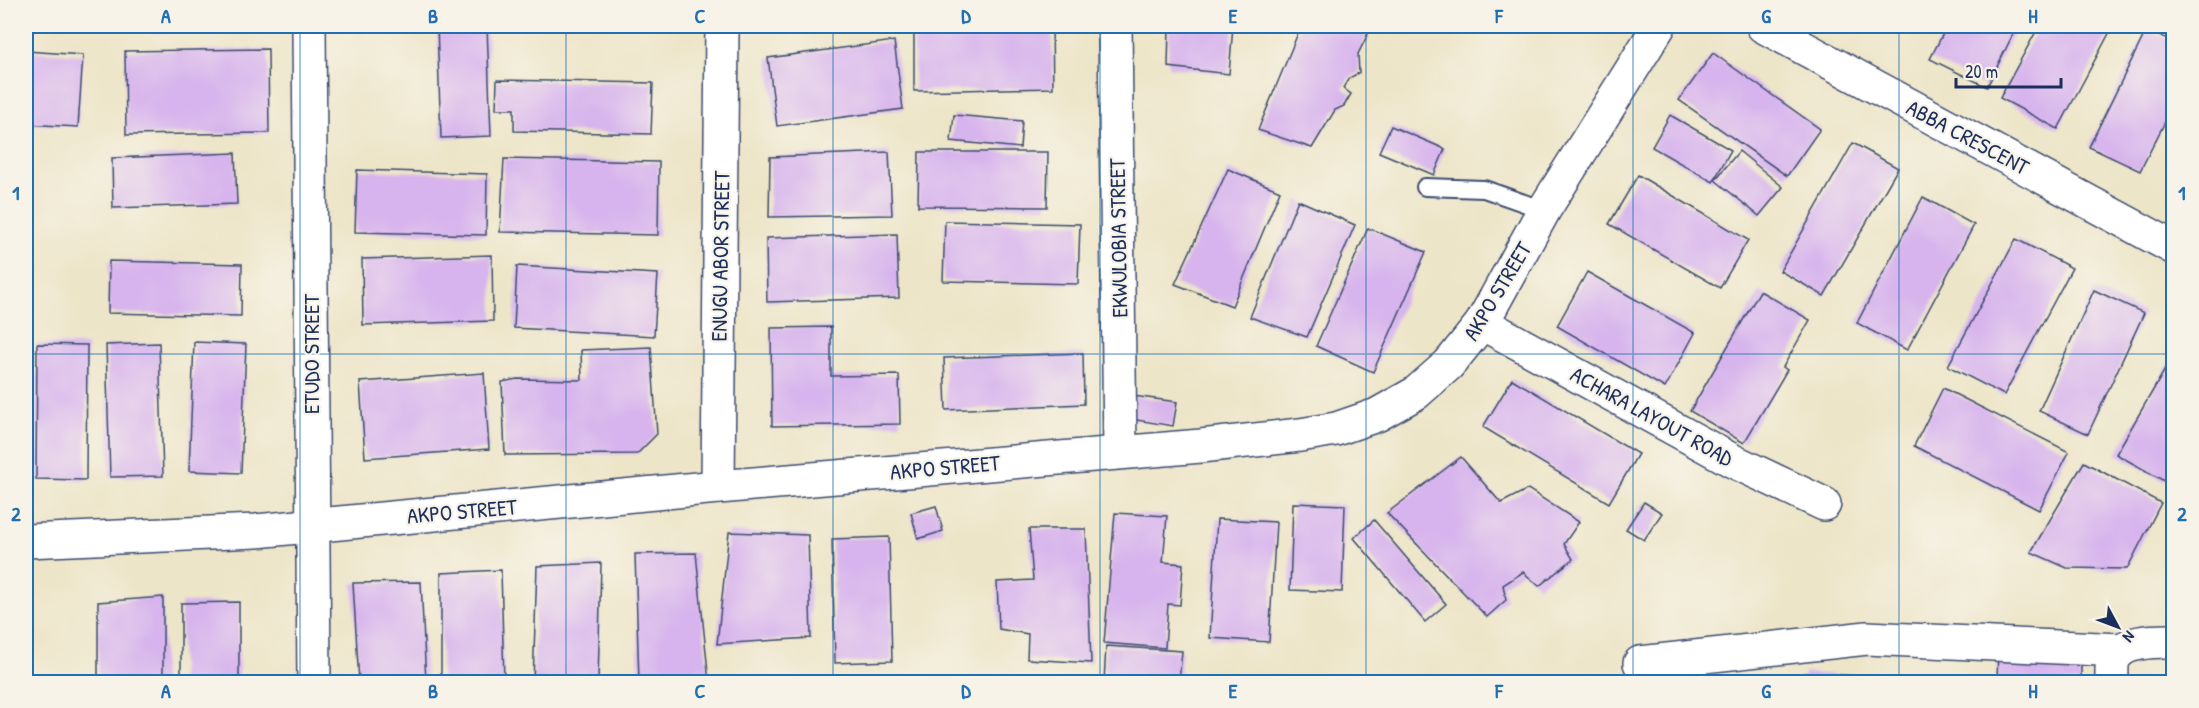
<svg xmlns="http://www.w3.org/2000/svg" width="2199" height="708" viewBox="0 0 2199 708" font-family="'Patrick Hand',sans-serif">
<rect width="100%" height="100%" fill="#f7f3e8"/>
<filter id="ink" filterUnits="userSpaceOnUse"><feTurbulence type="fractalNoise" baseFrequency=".0167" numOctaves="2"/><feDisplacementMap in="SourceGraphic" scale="12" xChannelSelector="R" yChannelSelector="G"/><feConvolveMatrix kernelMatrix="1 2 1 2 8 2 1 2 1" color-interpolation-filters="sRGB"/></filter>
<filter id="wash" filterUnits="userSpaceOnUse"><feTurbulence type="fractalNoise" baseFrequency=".008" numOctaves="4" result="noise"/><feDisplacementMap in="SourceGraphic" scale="24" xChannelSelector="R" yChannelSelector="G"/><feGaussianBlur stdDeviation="1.35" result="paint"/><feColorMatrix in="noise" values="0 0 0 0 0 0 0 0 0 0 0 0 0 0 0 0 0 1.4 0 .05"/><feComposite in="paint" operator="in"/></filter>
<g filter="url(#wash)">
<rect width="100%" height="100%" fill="#ede5c8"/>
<g id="blocks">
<g fill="#d7b4ed">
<polygon points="154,26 206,26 206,31 154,33"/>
<polygon points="437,26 487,26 491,136 441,138"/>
<polygon points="1169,26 1233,26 1229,74 1168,67"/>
<polygon points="1301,26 1372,26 1358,54 1359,73 1349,78 1343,88 1351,94 1344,106 1335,110 1312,148 1258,130"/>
<polygon points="1947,26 2017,26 1987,87 1930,59"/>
<polygon points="2039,26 2113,26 2058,129 2000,98"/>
<polygon points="1052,28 1053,88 914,91 914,30"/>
<polygon points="2147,29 2174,42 2174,104 2140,171 2089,147"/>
<polygon points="894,41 903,109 777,126 768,58"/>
<polygon points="268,49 269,133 126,135 125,51"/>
<polygon points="26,51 83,55 78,127 26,124"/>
<polygon points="1713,53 1820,129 1787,176 1679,100"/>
<polygon points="497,80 653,83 651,134 514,131 514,109 496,109"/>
<polygon points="954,115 1022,121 1020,148 951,141"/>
<polygon points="1670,115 1731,150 1713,182 1652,147"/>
<polygon points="1391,126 1445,149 1434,175 1379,152"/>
<polygon points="1853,143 1898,168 1824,296 1780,271"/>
<polygon points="1739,151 1783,187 1759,216 1715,180"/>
<polygon points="889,152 892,215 769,217 770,157"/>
<polygon points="919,152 1048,152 1047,207 918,206"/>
<polygon points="235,153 237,204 113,208 112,158"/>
<polygon points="504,159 659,162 658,235 500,232"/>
<polygon points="1228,169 1280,191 1232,306 1175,284"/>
<polygon points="357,170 487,174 486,235 355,232"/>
<polygon points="1638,175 1748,240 1720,288 1609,224"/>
<polygon points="1923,197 1974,225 1907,350 1857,323"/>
<polygon points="1298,200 1355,225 1307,337 1250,317"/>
<polygon points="945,221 1080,224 1078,284 943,281"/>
<polygon points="1368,228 1426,252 1373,372 1316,346"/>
<polygon points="897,234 899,298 767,302 766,238"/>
<polygon points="2016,239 2072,268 2004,395 1948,366"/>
<polygon points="492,255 493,321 363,325 362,259"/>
<polygon points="109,261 242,264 241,316 108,313"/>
<polygon points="517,266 658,274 654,336 514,328"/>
<polygon points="1587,272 1695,333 1665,388 1557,326"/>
<polygon points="2094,290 2144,313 2088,434 2039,411"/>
<polygon points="1760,291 1810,320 1783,367 1787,370 1744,443 1690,411"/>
<polygon points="831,327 831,376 899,375 900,424 772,426 771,328"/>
<polygon points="194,342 246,344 241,473 189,471"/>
<polygon points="159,343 163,476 110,477 106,345"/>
<polygon points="37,344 87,345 86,480 36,479"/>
<polygon points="651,347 657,434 637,454 505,455 502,382 517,379 582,380 581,350"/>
<polygon points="1083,353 1084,404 946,410 944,358"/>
<polygon points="2174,354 2174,466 2164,481 2116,454"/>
<polygon points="484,373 489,449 365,458 360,382"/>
<polygon points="1512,379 1638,454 1609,503 1483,427"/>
<polygon points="1943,388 2069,452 2039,510 1914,446"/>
<polygon points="1133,396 1177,402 1173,426 1130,419"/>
<polygon points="1461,457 1501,503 1528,489 1579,522 1564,544 1573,559 1539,586 1523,572 1503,585 1506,600 1487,617 1387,513"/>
<polygon points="2084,462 2161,503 2127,569 2067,568 2031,552"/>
<polygon points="1644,502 1662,513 1644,540 1626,529"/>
<polygon points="1293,503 1345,505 1342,592 1290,590"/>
<polygon points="936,506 943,531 918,539 911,513"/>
<polygon points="1115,513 1167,516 1163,562 1183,564 1180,605 1168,604 1165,648 1104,643"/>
<polygon points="1217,519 1276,522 1269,642 1210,638"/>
<polygon points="1374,520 1446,604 1425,622 1354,538"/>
<polygon points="1029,529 1086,529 1091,663 1027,659 1028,634 999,629 997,582 1033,580"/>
<polygon points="729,532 808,535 811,638 717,644"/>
<polygon points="889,537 892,661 835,663 832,539"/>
<polygon points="696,553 709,682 639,682 635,554"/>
<polygon points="601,563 598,682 533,682 537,566"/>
<polygon points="501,570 504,682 441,682 441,573"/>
<polygon points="421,582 426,682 359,682 353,583"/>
<polygon points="163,597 163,682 98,682 98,602"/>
<polygon points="239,602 239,682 181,682 181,603"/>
<polygon points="1106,646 1182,651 1179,682 1104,682"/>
<polygon points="1998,647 2081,649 2081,682 1997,682"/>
<polygon points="1804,673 1878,677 1878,682 1803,682"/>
</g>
</g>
</g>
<g filter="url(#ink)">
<use href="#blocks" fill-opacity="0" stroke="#3a4a6e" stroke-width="1.5"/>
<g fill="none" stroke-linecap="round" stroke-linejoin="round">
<defs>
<polyline id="lane" points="1425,187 1484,189 1544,210"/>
<g id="street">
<polyline points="309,26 314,682"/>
<polyline points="1115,26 1120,451"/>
<polyline points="1763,26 2174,248"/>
<polyline points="1482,323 1733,461 1824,504"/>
<polyline points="718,487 722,26"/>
<polyline points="26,541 256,531 718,487 1201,446 1300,435 1336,429 1377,415 1416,393 1449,364 1482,323 1544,210 1659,26"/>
<polyline points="1640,663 1867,638 2121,650"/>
<path d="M2112 682C2112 675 2111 664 2114 658 2124 640 2156 641 2174 641"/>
</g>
</defs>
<use href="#lane" stroke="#3a4a6e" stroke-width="20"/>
<use href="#street" stroke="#3a4a6e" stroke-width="36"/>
<use href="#lane" stroke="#fff" stroke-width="16"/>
<use href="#street" stroke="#fff" stroke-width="33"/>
</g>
</g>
<path fill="none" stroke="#1f6fb2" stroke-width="1.5" stroke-opacity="0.55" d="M300 26V682M566 26V682M833 26V682M1100 26V682M1366 26V682M1633 26V682M1899 26V682M26 354H2174"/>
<g text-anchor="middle" stroke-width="4.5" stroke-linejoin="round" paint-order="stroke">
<g font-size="22" fill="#1b2f5e" stroke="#f7f3e8">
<text transform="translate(1968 137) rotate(28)" y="8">ABBA CRESCENT</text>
<text transform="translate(1118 238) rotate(-91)" y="8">EKWULOBIA STREET</text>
<text transform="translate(720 256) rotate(-89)" y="8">ENUGU ABOR STREET</text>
<text transform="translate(1497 291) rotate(-59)" y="8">AKPO STREET</text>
<text transform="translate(311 354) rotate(-90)" y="8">ETUDO STREET</text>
<text transform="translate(1652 416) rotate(29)" y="8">ACHARA LAYOUT ROAD</text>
<text transform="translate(945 467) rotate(-5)" y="8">AKPO STREET</text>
<text transform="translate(462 511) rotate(-5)" y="8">AKPO STREET</text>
</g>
</g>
<rect width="2199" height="708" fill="none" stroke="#f7f3e8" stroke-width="66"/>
<g transform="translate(2118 627) rotate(131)" stroke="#f7f3e8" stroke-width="4.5" paint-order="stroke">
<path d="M0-4.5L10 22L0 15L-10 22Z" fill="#1b2f5e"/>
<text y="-9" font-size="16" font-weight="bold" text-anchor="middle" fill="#1b2f5e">N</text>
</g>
<path d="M1956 78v9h105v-9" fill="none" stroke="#1b2f5e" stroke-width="3"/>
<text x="1965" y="78" font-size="18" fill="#1b2f5e" stroke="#f7f3e8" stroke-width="4.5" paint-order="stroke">20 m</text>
<rect x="33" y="33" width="2133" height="642" fill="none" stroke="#1f6fb2" stroke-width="2"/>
<g font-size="20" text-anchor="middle" font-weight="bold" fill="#1f6fb2">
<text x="166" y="23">A</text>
<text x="433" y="23">B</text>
<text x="700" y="23">C</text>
<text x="966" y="23">D</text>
<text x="1233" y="23">E</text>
<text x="1499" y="23">F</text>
<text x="1766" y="23">G</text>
<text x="2033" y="23">H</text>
<text x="16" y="200">1</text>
<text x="2182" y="200">1</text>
<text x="16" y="521">2</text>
<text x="2182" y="521">2</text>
<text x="166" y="698">A</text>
<text x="433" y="698">B</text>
<text x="700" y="698">C</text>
<text x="966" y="698">D</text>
<text x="1233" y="698">E</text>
<text x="1499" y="698">F</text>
<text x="1766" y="698">G</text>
<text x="2033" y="698">H</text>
</g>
</svg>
